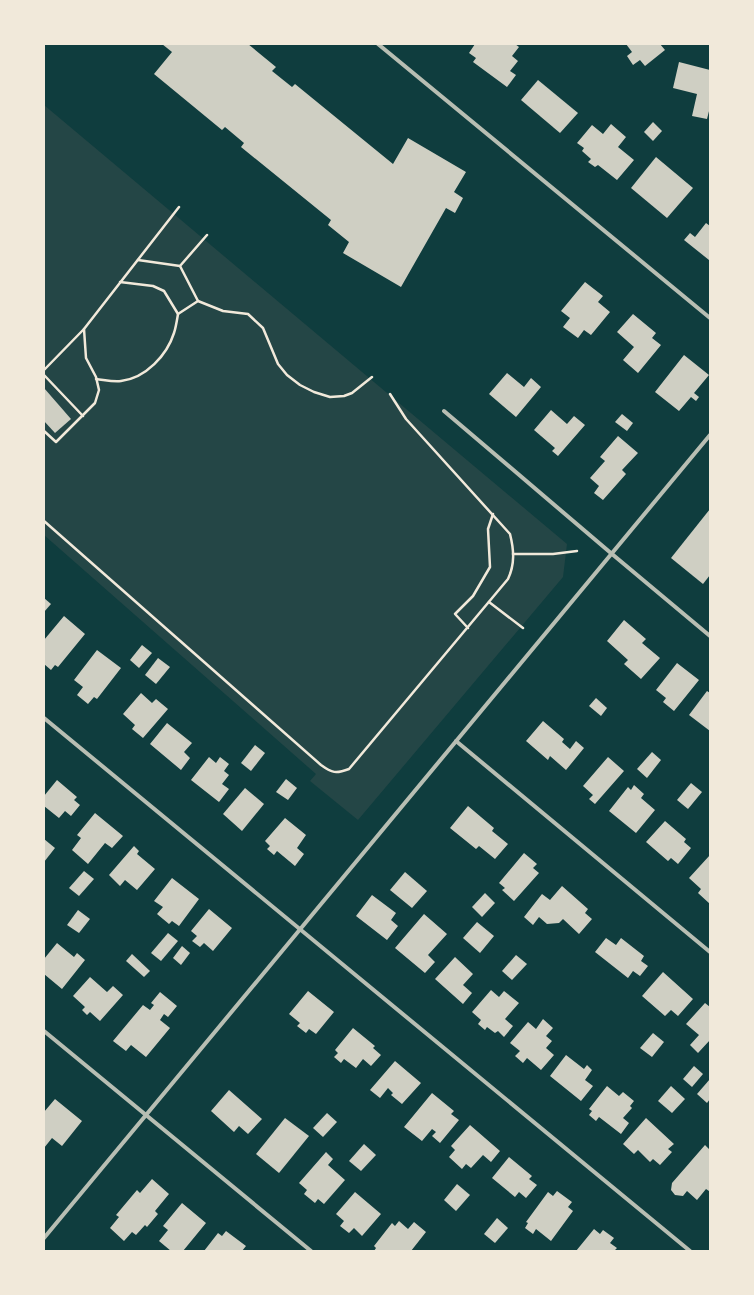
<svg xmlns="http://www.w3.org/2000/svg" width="754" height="1295" viewBox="0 0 754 1295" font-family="'Work Sans',sans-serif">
<rect width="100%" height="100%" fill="#0f3d3e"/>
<polygon fill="#244646" points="44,105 567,544 563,577 358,820 310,781 316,774 44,535"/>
<g fill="#cfcfc3">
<polygon points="162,44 248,44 276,67 272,71 292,87 295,84 393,164 408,138 466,172 454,192 463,198 455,213 446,208 401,287 343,253 349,242 328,225 331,220 241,147 244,143 225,127 222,130 154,74 172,52"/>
<polygon points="475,44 515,44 519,47 512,56 518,61 510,71 516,75 507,87 473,62 476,58 469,53"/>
<polygon points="626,44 660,44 665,50 645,66 640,60 633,65 627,56 632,52"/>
<polygon points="679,62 710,70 710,107 707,119 692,116 697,94 673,88"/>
<polygon points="538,80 578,113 560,133 521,100"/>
<polygon points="653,122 662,131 653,141 644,132"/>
<polygon points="611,124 626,137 618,147 634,160 617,180 598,165 595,167 588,162 591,159 582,151 584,148 577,143 592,125 603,134"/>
<polygon points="656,157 693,188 667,218 631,188"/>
<polygon points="706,223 710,226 710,259 709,260 684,240 690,233 695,237"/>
<polygon points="585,282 603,296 598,302 610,312 591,335 584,330 578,338 563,327 570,318 561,311"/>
<polygon points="633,314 656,333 652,338 661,345 638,373 623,360 634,347 617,332"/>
<polygon points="684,355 709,375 694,393 699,397 696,401 691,397 679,411 655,392"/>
<polygon points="507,373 524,387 531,378 541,387 516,417 489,394"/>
<polygon points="44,388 71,419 55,433 44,421"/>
<polygon points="551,410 567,424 574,416 585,425 558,456 552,451 555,448 534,430"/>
<polygon points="622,414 633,423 627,431 615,422"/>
<polygon points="618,436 638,453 622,470 626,474 603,500 594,493 599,486 590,478 605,461 600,457"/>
<polygon points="710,509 710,575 703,584 671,558"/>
<polygon points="44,598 51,604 44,612"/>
<polygon points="64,616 85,634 58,667 55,665 51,670 44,664 44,640"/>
<polygon points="624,620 646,639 642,643 660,658 641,679 624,664 628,660 607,641"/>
<polygon points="142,645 152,653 139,668 130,660"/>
<polygon points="97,650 121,668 97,699 94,697 88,704 77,695 83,687 74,680"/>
<polygon points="158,658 170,667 156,684 145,675"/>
<polygon points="677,663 699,680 674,711 663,702 666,698 656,690"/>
<polygon points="707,691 710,693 710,731 689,715"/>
<polygon points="141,693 152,703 156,699 168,709 143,738 132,729 135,725 123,714"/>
<polygon points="596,698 607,708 601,716 589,706"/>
<polygon points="543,721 564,739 562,742 570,749 576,741 584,748 566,770 550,756 548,760 526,741"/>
<polygon points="167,723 192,743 184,752 190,758 181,770 150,744"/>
<polygon points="255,745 265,753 251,771 241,763"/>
<polygon points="652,752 661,760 647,778 637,769"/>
<polygon points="209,757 216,763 220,757 229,764 224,771 229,775 222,784 229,789 219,802 191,780"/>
<polygon points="608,757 624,771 595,804 589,799 593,795 583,786"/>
<polygon points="286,779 297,788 288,800 276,792"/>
<polygon points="57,780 77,797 74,800 80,805 71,816 65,811 59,818 44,806 44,796"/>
<polygon points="691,783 702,792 688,809 677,800"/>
<polygon points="634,785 644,794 641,798 655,810 636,833 609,811 628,787 631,790"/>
<polygon points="245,788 264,804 242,831 223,814"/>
<polygon points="468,806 494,828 492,831 508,844 495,859 479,846 476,849 450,828"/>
<polygon points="95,813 123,836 112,848 105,843 88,864 72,850 81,838 77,835"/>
<polygon points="285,818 306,835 297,848 304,854 295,866 277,851 274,855 267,849 270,846 265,841"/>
<polygon points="665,821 686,839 684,842 691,848 678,864 671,858 668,861 646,842"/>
<polygon points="44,839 55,848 44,862"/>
<polygon points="134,846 139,851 137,854 155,869 137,890 125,880 120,886 109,875"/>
<polygon points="524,853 537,864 533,868 539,873 514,901 502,890 505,888 499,883"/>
<polygon points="710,855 710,904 698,893 701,889 689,878"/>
<polygon points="84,871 94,879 79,896 69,888"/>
<polygon points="405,872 427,891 412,908 390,890"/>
<polygon points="172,878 199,899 179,926 172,921 169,924 157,914 163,907 154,901"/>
<polygon points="562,886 588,909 585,913 592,919 579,934 563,919 559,923 547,924 539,917 533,925 524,917 542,894 550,900"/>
<polygon points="485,893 495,903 482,917 472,907"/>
<polygon points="372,895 396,913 391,920 398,926 387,940 356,916"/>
<polygon points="209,909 232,928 213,951 204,943 200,947 192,941 197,936 191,931"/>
<polygon points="78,910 90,919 79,933 67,925"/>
<polygon points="424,914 447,934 428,955 435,962 425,973 395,948"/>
<polygon points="477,922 494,936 480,953 463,938"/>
<polygon points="168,933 178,941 161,961 151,953"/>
<polygon points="606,938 616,945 621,938 644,956 641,961 648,966 640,976 633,971 628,978 595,952"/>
<polygon points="57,943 74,957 77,953 85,960 62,989 44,974 44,959"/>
<polygon points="182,946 190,953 181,965 173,958"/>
<polygon points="132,954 150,971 144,977 126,961"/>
<polygon points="516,955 527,964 512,980 502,971"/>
<polygon points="455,957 473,974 463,985 472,993 463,1004 435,979"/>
<polygon points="663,972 693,999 678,1016 671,1010 665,1016 642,996"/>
<polygon points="90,977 107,992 113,986 123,995 100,1021 90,1012 87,1015 82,1010 85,1007 73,996"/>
<polygon points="491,990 499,997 504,991 519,1003 505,1019 513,1026 504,1037 498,1031 495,1033 487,1027 485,1030 478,1024 481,1020 472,1012"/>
<polygon points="308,991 334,1012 316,1034 309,1029 306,1033 297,1026 300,1023 289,1014"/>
<polygon points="160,992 177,1006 168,1017 164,1014 160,1020 170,1028 146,1057 131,1045 126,1051 113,1041 143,1005 150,1010 154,1005 151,1003"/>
<polygon points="705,1003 710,1007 710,1040 698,1053 690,1045 699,1035 686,1024"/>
<polygon points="543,1019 553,1028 546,1036 552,1041 546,1048 554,1055 541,1070 527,1058 523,1063 515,1056 520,1051 510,1043 528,1022 536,1029"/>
<polygon points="353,1028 375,1046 373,1048 381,1055 371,1066 363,1059 356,1068 344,1059 341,1063 334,1057 338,1053 335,1050"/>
<polygon points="653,1033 664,1042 652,1057 640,1048"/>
<polygon points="566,1055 584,1069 587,1065 592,1070 585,1080 593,1086 581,1101 550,1076"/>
<polygon points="395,1061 421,1083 402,1104 391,1095 393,1093 388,1088 380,1098 370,1090"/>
<polygon points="694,1066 703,1074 692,1087 683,1079"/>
<polygon points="710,1079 710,1099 707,1103 697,1094"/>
<polygon points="607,1086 619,1096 623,1092 634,1101 630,1106 632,1108 623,1118 629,1123 621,1134 599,1117 596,1121 589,1115 592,1111 589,1109"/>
<polygon points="671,1086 685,1099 672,1113 658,1101"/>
<polygon points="229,1090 262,1119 248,1134 239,1126 234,1132 211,1111"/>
<polygon points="432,1093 454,1111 451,1114 459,1120 440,1143 432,1136 436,1132 432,1129 422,1141 404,1127"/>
<polygon points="55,1099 82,1121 62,1146 52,1138 44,1148 44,1112"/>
<polygon points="327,1113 337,1122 323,1137 313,1128"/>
<polygon points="285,1118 309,1136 279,1173 256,1154"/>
<polygon points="646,1118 674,1144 668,1149 672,1152 660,1165 653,1159 650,1162 638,1150 634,1154 623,1144"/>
<polygon points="470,1125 500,1151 491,1162 483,1155 471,1168 466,1164 462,1169 449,1157 455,1150 451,1146"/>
<polygon points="364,1144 376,1155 361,1171 349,1161"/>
<polygon points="705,1145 710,1150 710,1190 709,1191 706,1189 697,1200 687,1191 683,1196 675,1195 671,1190 672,1183"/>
<polygon points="326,1152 333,1159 328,1165 345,1180 324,1204 318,1199 315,1203 304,1194 307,1190 299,1183"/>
<polygon points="509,1157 532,1176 529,1179 537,1185 526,1198 519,1192 515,1197 492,1178"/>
<polygon points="152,1179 169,1194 155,1211 158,1214 147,1227 145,1225 136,1235 132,1232 124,1241 110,1228 119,1217 116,1215 137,1190 140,1193"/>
<polygon points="457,1184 470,1195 456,1211 444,1200"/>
<polygon points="557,1191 572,1202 568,1207 573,1211 551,1241 536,1229 533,1234 525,1228 528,1223 526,1222 548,1192 553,1196"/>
<polygon points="355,1192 381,1214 362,1236 354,1228 349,1233 340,1226 344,1221 336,1214"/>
<polygon points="182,1203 206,1223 183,1251 171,1251 159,1241 168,1230 163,1226"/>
<polygon points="497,1218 508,1228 495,1243 484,1234"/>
<polygon points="399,1221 408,1229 414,1222 426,1232 411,1251 374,1251 376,1248 374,1246 392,1223 395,1226"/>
<polygon points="594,1229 600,1234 603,1230 614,1238 610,1243 617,1248 614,1251 576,1251"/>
<polygon points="226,1231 246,1246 242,1251 204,1251 218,1233 222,1236"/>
</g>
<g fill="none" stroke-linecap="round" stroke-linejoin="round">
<g stroke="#f1e9da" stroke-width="2.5">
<polyline points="138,260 180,266 198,301"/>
<polyline points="180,266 207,235"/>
<polyline points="178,314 198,301 223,311 248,314 263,328 278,364 287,375 300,385 314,392 330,397 344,396 352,393 372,377"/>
<polyline points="44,370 84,329"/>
<polyline points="44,375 83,416"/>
<path d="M96 379C105 380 113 382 121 381 146 378 167 355 174 333 176 327 177 320 178 314L164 291 153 286 120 282"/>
<polyline points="44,431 56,442 95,403 99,390 96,377 86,358 84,329 179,207"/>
<path d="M44 521 321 765C332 773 336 774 349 769L508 579C515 564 514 550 510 534L406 419 390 394"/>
<polyline points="513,554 553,554 577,551"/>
<polyline points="489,602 523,628"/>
<polyline points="468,628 455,614 473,596 490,567 488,529 493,514"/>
</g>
<g stroke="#b8beb3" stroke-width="4">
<polyline points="378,44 710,318"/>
<polyline points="444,411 612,554 710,636"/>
<polyline points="44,718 690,1251"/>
<polyline points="456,741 710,952"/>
<polyline points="44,1031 311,1251"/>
<polyline points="44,1238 710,435"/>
</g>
</g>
<rect width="754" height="1295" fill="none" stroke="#f1e9da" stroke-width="90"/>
</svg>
